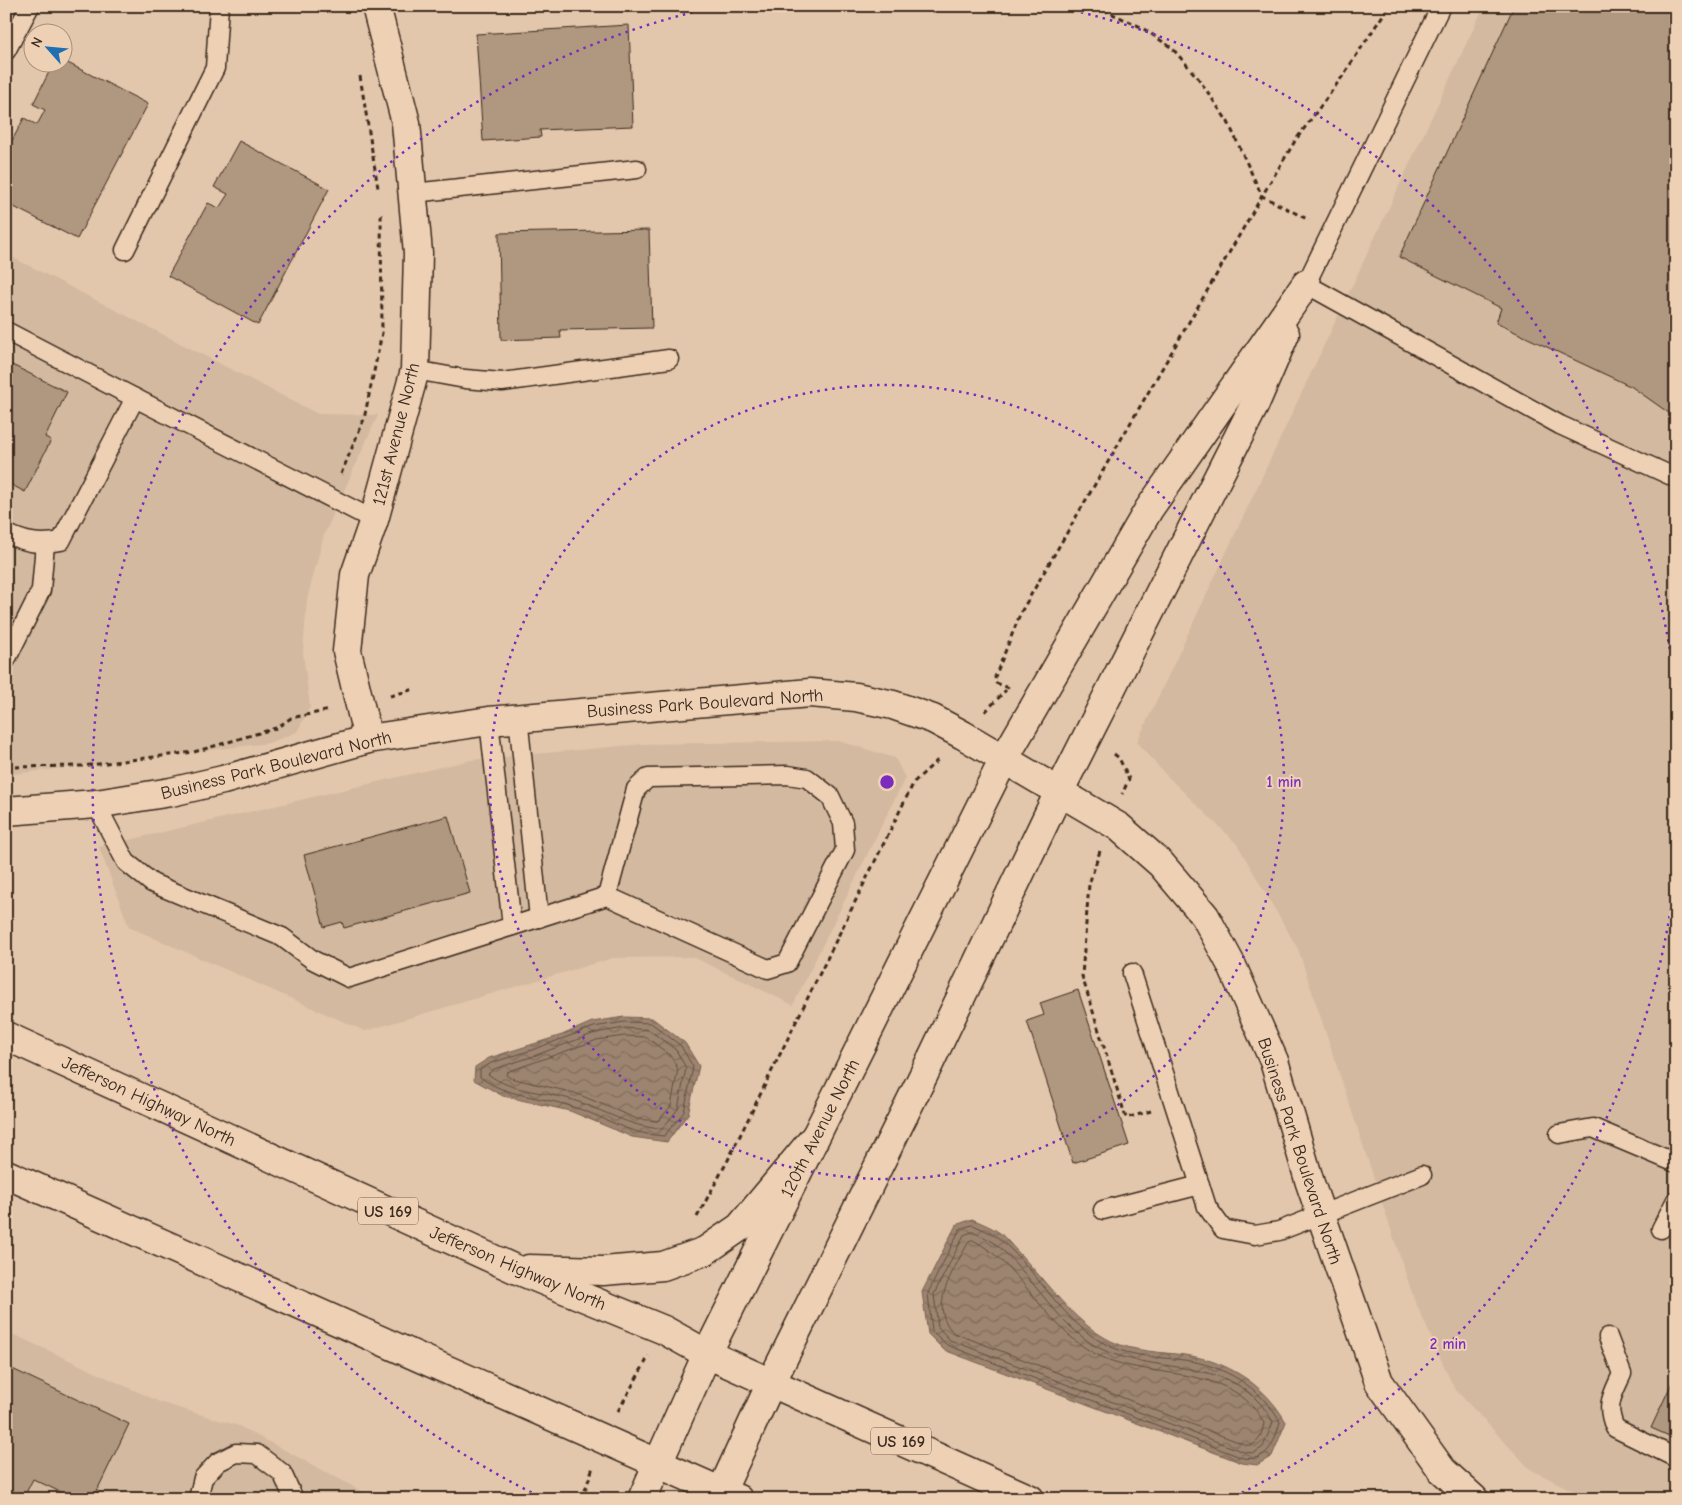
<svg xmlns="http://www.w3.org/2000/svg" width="1682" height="1505" viewBox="0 0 1682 1505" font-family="'Comic Neue',sans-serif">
<defs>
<pattern id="water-waves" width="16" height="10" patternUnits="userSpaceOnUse" patternTransform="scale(1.25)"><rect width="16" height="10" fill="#9c8470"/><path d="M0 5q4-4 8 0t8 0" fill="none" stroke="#806c5b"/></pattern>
</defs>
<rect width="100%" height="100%" fill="#e3c7ac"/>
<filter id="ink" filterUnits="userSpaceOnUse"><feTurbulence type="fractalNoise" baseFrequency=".02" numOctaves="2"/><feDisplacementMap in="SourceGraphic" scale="10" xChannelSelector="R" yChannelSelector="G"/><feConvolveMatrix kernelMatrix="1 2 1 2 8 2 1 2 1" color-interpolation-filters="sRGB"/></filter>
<g filter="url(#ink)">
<g fill="#d3b99f">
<polygon points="1484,6 1676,6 1676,1499 1589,1499 1530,1469 1454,1388 1414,1299 1298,949 1237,844 1166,775 1137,742"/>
<polygon points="6,254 318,414 378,415 324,535 307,599 303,653 310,707 297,732 269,743 6,775"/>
<polygon points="839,741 895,758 905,778 793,1005 693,957 613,958 365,1031 129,927 99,847 471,760 643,744"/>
<polygon points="6,1331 162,1403 239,1426 377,1499 6,1499"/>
</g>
<g fill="url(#water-waves)" stroke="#75604f">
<polygon points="624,1017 652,1018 685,1043 699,1066 688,1114 667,1142 632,1137 570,1111 503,1096 474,1080 475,1067 489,1058 562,1035 592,1022"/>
<path d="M972 1219C981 1223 992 1227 1000 1233 1006 1238 1012 1246 1018 1252 1047 1282 1073 1322 1111 1341 1134 1352 1161 1352 1185 1355 1228 1361 1265 1385 1286 1422L1272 1456 1257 1465 1242 1463 944 1350 928 1334 922 1292 956 1225Z"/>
</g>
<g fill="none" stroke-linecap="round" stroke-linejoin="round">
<g stroke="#624e3f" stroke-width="1">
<path d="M625 1022 651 1023 681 1046 693 1067 684 1112 664 1136C625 1134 605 1116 570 1106 540 1096 506 1097 480 1077V1070L491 1063 529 1051 594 1027Z"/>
<path d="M625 1028 649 1030 676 1050 686 1068 678 1109 662 1129C629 1127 604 1110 573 1100 546 1091 512 1093 488 1074L494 1069 531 1057 595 1033Z"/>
<polygon points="625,1036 646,1037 670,1055 678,1069 671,1106 658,1121 637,1119 575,1093 510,1078 506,1075 507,1072 597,1040"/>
<path d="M973 1225C981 1229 990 1232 997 1237 1038 1269 1061 1323 1109 1346 1133 1357 1159 1357 1184 1360 1223 1365 1261 1387 1280 1422 1274 1443 1268 1462 1243 1458L947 1345 932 1331 928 1293 960 1229Z"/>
<path d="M973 1232C979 1235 987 1238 993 1242 1033 1273 1060 1333 1108 1352 1166 1375 1237 1356 1273 1422L1263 1447 1254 1453 1244 1452 950 1340 938 1327 934 1294 964 1235Z"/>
<path d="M973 1240C1025 1267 1048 1335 1104 1358 1156 1380 1233 1364 1264 1423 1262 1433 1259 1447 1246 1445L954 1333C926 1306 955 1269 969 1241Z"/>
</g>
</g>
<g fill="#af9780" stroke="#3b2a1e">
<polygon points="1514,6 1676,6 1676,418 1632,387 1496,323 1501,308 1399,257"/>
<polygon points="629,25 633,126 540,130 541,137 483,141 476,34"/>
<polygon points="62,60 148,104 77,239 6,203 6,152 24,118 37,125 45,110 33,104 54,62 62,62"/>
<polygon points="239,141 329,189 258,325 168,276 208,203 219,208 228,194 214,187"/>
<polygon points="649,230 652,328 560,330 561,338 501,340 499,233"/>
<polygon points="6,362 67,392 45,437 51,440 25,492 6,482"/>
<polygon points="448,816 470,893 344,928 342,922 324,927 304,855"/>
<polygon points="1078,990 1129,1145 1073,1163 1027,1021 1044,1015 1040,1003"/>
<polygon points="6,1366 129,1424 93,1499 75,1499 33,1479 23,1499 6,1499"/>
<polygon points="1676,1374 1676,1439 1651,1428"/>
</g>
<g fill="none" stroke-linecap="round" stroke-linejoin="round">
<defs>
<g id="service">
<polyline points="1441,6 1306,284 1560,425 1676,478"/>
<polyline points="6,51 30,6"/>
<polyline points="413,193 637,169"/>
<polyline points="125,250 215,68 219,6"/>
<polyline points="6,331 135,398"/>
<polyline points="415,370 465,379 502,382 669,359"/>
<path d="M6 533C25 543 40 545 61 541L135 398 374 520"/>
<polyline points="6,660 41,590 45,544"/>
<polyline points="518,717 539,918"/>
<polyline points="489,721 512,926"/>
<polyline points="96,804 126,862 152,883 282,937 313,960 349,978 607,896 768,969 787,963 845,850 843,823 830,796 807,778 788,775 648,778 636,789 607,896"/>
<polyline points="1132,973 1207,1207 1223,1229 1255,1235 1279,1231 1422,1175"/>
<polyline points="1559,1134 1593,1128 1676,1163"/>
<polyline points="1103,1210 1200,1185"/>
<polyline points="1661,1229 1676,1200"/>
<path d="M1608 1337 1622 1374C1612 1396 1605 1405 1615 1428L1676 1458"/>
<polyline points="198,1499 203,1478 218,1462 236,1453 257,1454 282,1473 294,1499"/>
</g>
<g id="minor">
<polyline points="368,739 347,651 355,575 374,520 415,370 418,253 406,123 376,6"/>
<polyline points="642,1499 707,1354 1004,759 1149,509 1306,284"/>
<polyline points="718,1499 771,1383 928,1066 1060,790 1254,406 1285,334"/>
</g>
<polyline id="tertiary" points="6,811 96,804 171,792 223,780 368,739 489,721 810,693 856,697 893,705 933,719 963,735 1119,827 1161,864 1205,916 1232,966 1274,1061 1310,1183 1379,1382 1442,1470 1474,1499"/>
<g id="trunk">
<polyline points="6,1036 515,1269 664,1330 707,1354 1030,1499"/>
<polyline points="6,1174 738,1499"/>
<polyline points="529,1269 603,1271 663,1266 705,1251 740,1227 815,1137"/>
</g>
</defs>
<use href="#service" stroke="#3b2a1e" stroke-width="21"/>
<use href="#minor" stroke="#3b2a1e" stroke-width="31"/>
<use href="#tertiary" stroke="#3b2a1e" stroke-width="31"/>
<use href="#trunk" stroke="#3b2a1e" stroke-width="31"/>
<g stroke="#3b2a1e" stroke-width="3" stroke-dasharray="5 4" stroke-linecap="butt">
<polyline points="1095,6 1141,27 1172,48 1198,78 1228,122 1262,196 1309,220"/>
<polyline points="360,76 378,188"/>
<polyline points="341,474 364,419 382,333 381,212"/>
<polyline points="1009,688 996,683 995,677 1021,612 1262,196 1295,141 1342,77 1389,6"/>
<polyline points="390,696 414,689"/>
<polyline points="985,712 1006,690"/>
<polyline points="1114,754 1119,758 1129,779 1122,794"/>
<polyline points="6,767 82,766 194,752 276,728 291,718 330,710"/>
<polyline points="1100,851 1089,884 1082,976 1126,1118 1151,1111"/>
<polyline points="697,1217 728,1160 914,782 940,758"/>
<polyline points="618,1411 649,1356"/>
<polyline points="582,1499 593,1467"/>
</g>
<use href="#service" stroke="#eed1b5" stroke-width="18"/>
<use href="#minor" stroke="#eed1b5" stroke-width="28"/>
<use href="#tertiary" stroke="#eed1b5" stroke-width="28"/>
<use href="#trunk" stroke="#eed1b5" stroke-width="28"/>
</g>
</g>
<g fill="none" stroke="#7b2cbf" stroke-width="2.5" stroke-dasharray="2.5 5">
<circle cx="887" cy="782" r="397"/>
<path d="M1675 879A794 794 0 0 1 1229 1499M545 1499A794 794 0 0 1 715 7M1059 7A794 794 0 0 1 1675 685"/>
</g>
<g text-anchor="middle" stroke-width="4" stroke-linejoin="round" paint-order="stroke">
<g fill="#eed1b5" stroke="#715c4b" stroke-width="1">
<rect x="358" y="1197.5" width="60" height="27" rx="4"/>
<rect x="871" y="1427.5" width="60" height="27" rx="4"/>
</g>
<g font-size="16" font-weight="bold" fill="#3b2a1e">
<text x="388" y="1217">US 169</text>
<text x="901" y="1447">US 169</text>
</g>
<g font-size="18" fill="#3b2a1e" stroke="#eed1b5">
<text transform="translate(396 434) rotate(-76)" y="6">121st Avenue North</text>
<text transform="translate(705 703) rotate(-4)" y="6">Business Park Boulevard North</text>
<text transform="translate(276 765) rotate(-14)" y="6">Business Park Boulevard North</text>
<text transform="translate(149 1101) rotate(25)" y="6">Jefferson Highway North</text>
<text transform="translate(820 1128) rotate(-63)" y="6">120th Avenue North</text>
<text transform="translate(1300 1151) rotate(72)" y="6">Business Park Boulevard North</text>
<text transform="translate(518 1268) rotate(23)" y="6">Jefferson Highway North</text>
</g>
</g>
<circle cx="887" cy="782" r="8" fill="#7b2cbf" stroke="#eed1b5" stroke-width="2.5"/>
<g font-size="15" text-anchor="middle" font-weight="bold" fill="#7b2cbf" stroke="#eed1b5" stroke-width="4" stroke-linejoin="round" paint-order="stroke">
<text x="1284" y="787">1 min</text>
<text x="1448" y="1349">2 min</text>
</g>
<rect width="1682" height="1505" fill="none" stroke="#eed1b5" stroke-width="25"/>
<rect x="12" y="12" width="1657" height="1480" fill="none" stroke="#3b2a1e" stroke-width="2" filter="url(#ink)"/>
<g transform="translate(48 48) rotate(297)"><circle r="24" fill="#eed1b5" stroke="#a68e79"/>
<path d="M0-4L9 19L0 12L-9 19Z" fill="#1f6fb2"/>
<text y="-8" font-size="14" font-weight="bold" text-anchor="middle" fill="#3b2a1e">N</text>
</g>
</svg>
